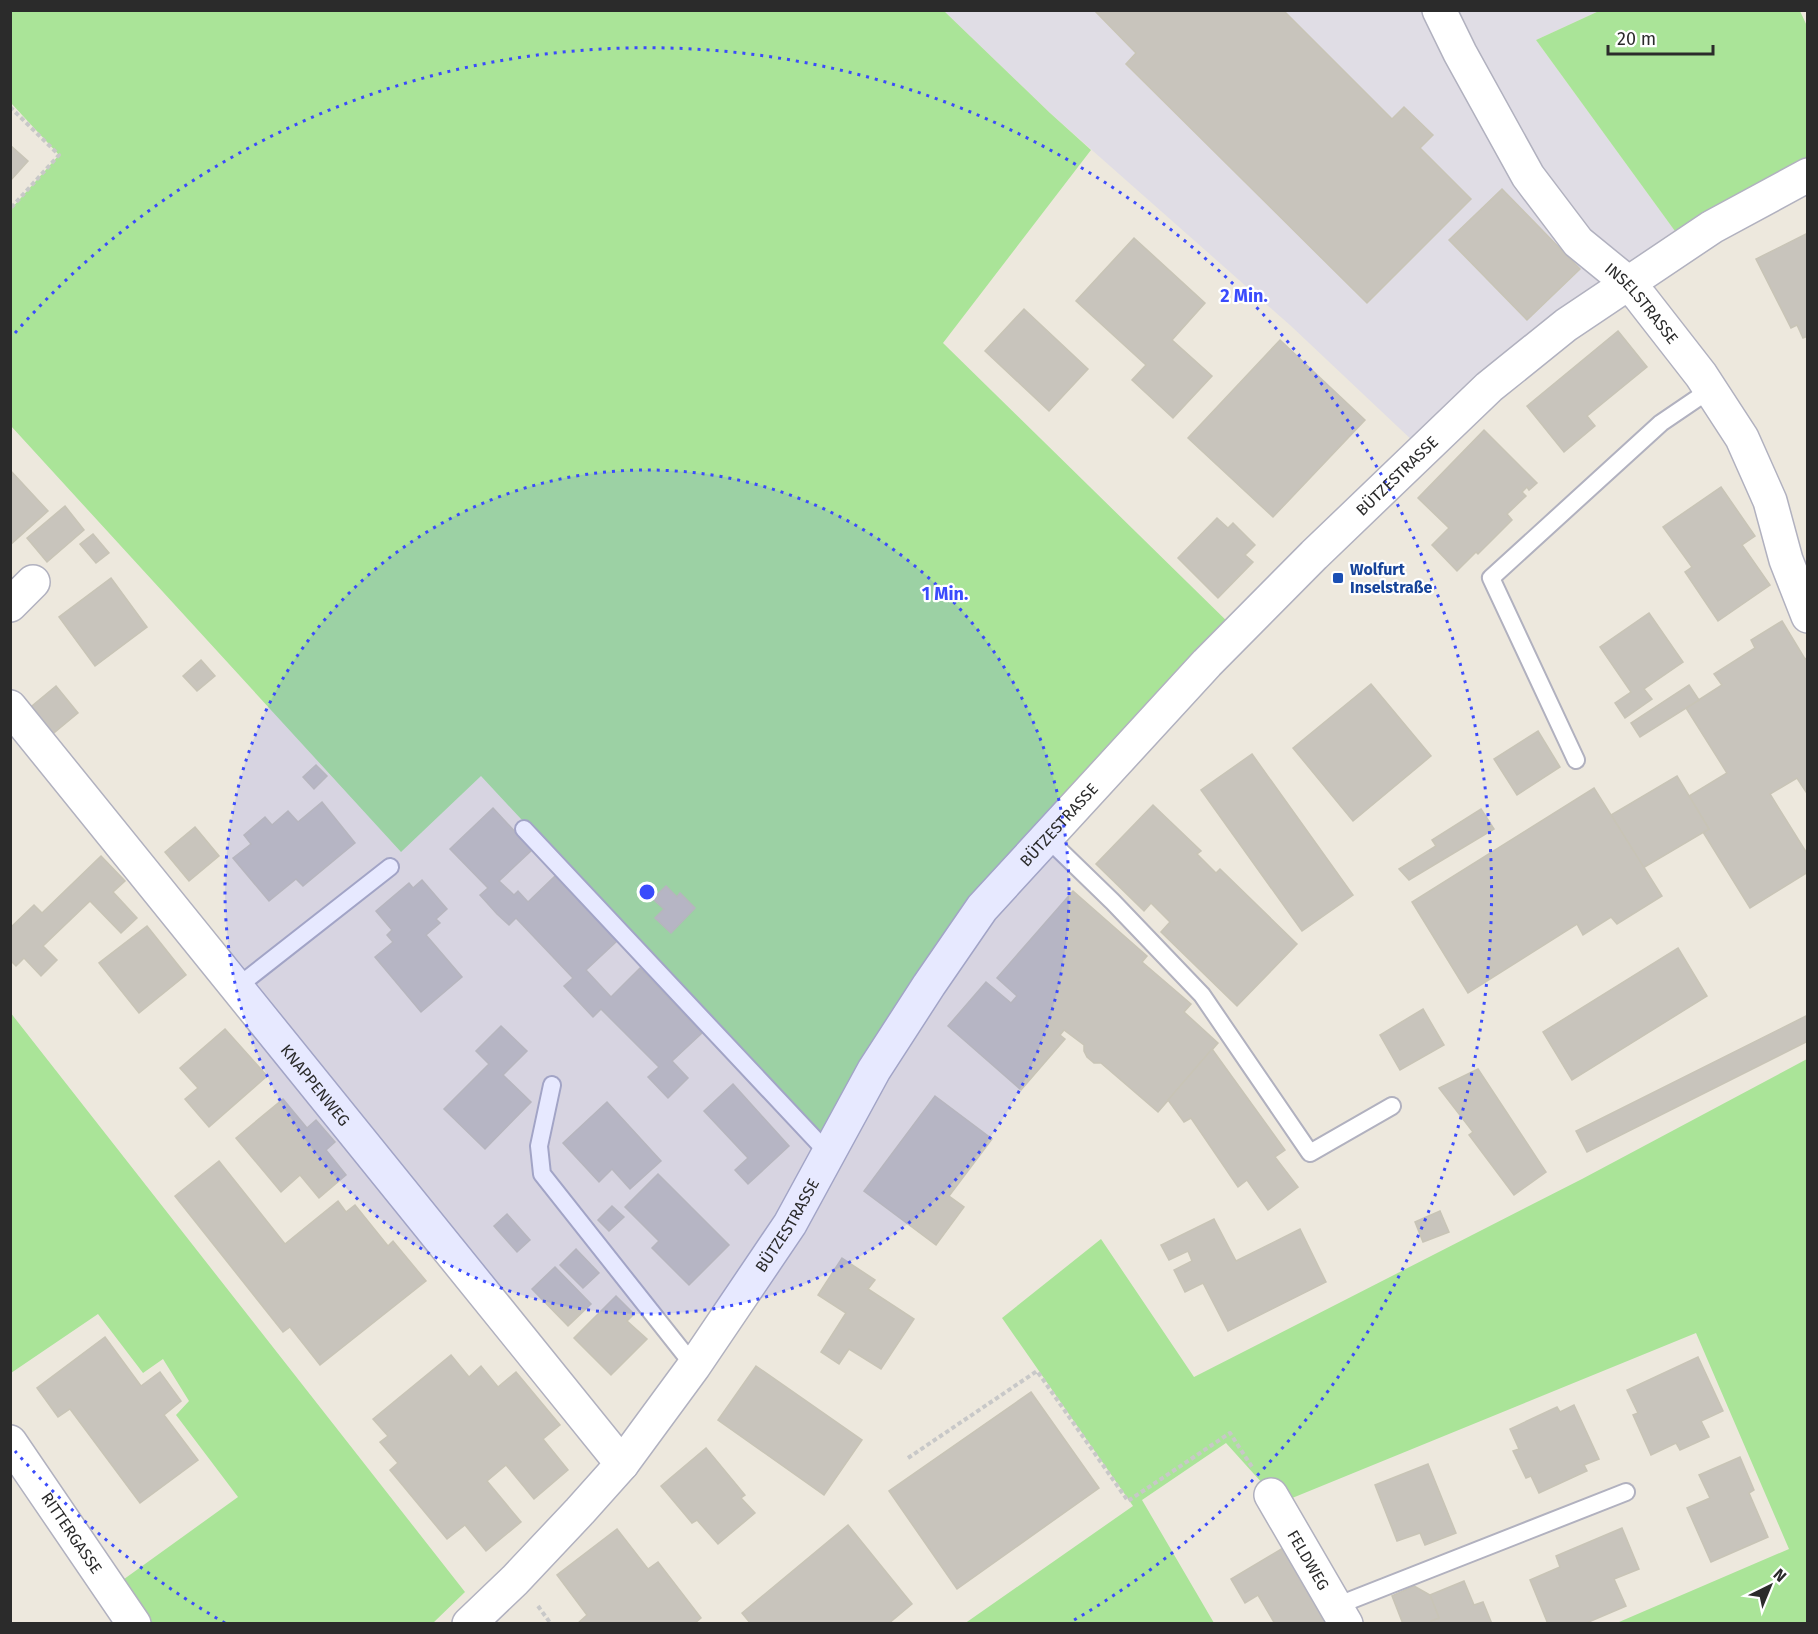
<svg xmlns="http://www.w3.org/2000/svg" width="1818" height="1634" viewBox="0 0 1818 1634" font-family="'Fira Sans',sans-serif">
<rect width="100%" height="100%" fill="#ede8dd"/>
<polygon fill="#e0dde5" points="944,11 1599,11 1536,40 1680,238 1416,444 1291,326 1050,113"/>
<g fill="#aae498">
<polygon points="11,11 944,11 1050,113 1091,150 943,343 1236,630 1058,822 828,1149 481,776 401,852 11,426 11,209 59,155 11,103"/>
<polygon points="1599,11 1800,11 1807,26 1807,168 1680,238 1536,40"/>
<polygon points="10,1012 465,1592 433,1623 147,1623 120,1582 238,1497 176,1415 189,1401 163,1359 143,1373 98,1314 11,1373"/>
<polygon points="1807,1059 1807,1623 1619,1624 1619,1622 1789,1549 1696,1333 1280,1503 1226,1443 1142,1500 1214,1623 964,1624 1133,1506 1002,1318 1101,1239 1194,1377 1582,1179"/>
</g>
<g fill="#c8c4bc" stroke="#c8c4b6" stroke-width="1.5">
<polygon points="1094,10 1283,10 1392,119 1404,107 1433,135 1420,148 1471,199 1367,303 1126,64 1136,53"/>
<polygon points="10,145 28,161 10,181"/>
<polygon points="1502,189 1580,269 1527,320 1449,240"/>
<polygon points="1808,233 1808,336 1803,338 1797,325 1791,328 1756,259"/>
<polygon points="1134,238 1205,303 1172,340 1212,376 1173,418 1132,380 1146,365 1076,301"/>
<polygon points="1024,309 1088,369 1049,411 985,351"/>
<polygon points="1618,331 1647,367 1587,416 1595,426 1564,452 1527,406"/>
<polygon points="1280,340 1365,420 1273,517 1188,438"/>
<polygon points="1484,430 1537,483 1529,490 1527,487 1522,492 1526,496 1507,514 1512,520 1478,554 1476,552 1457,571 1432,545 1449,528 1418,498"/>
<polygon points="10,470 48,511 10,545"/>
<polygon points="1721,487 1755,536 1742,545 1770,585 1718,621 1685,572 1692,567 1663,527"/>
<polygon points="65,506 84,530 47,562 27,538"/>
<polygon points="1217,518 1228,528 1233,523 1255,545 1245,555 1253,562 1218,598 1178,558"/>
<polygon points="93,534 109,553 96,563 80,544"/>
<polygon points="111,578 147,627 95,666 59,617"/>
<polygon points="1649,613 1683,662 1644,689 1652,699 1625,718 1615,703 1631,692 1600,647"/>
<polygon points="1782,621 1805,659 1808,657 1808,795 1797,778 1770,794 1808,855 1808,872 1750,908 1703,832 1709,829 1689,796 1727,773 1686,708 1722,685 1714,674 1755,648 1751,640"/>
<polygon points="201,660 215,676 197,691 183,676"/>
<polygon points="1371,684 1431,756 1353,821 1293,748"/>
<polygon points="1689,685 1699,700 1640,737 1631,723"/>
<polygon points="56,686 78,713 49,737 27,710"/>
<polygon points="1538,731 1560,767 1517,795 1494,759"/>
<polygon points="1252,754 1353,895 1302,931 1201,790"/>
<polygon points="316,765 327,776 314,789 303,777"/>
<polygon points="1677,776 1709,829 1643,868 1611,815"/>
<polygon points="1594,788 1662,896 1617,924 1611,917 1583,935 1577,924 1468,993 1412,902"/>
<polygon points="322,802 355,843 303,886 296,879 269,901 233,858 251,844 244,835 265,817 272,825 288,811 298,822"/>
<polygon points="1153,805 1201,851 1197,854 1216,873 1220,869 1297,944 1237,1006 1161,932 1170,922 1151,903 1144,911 1096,864"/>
<polygon points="493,808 532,850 499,881 514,895 518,891 528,902 555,876 617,941 586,970 611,997 640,968 702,1033 672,1061 688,1078 668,1098 648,1077 659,1067 601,1009 593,1017 564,986 573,978 516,918 509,925 497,914 480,895 488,888 450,849"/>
<polygon points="1481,809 1494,829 1409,880 1399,869 1436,846 1432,840"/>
<polygon points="195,827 219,856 189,881 165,852"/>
<polygon points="101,856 125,881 113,892 137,918 121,933 90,901 43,946 57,960 41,976 24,958 16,966 10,960 10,928 34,905 42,913"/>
<polygon points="422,880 447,909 436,919 440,923 426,935 462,977 421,1012 375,957 393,942 387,935 392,930 376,911 409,883 413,888"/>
<polygon points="666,886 677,897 680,893 695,908 671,933 655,918 664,909 653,899"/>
<polygon points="1073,891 1147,956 1142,962 1191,1004 1184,1012 1218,1043 1158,1112 1101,1063 1094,1063 1087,1057 1084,1051 1084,1045 1064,1030 1060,1035 1065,1039 1021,1090 948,1026 986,982 1011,1003 1017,996 997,978"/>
<polygon points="147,926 186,975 139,1013 99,963"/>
<polygon points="1678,948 1707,996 1572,1080 1543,1032"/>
<polygon points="1423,1009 1444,1045 1400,1070 1380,1035"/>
<polygon points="1808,1015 1808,1041 1587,1152 1576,1131"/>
<polygon points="501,1026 527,1051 503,1075 531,1102 485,1149 444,1109 489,1064 476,1051"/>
<polygon points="225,1029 267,1076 209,1127 185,1099 198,1088 180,1068"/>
<polygon points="1212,1049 1285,1150 1275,1157 1298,1187 1268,1210 1247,1180 1238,1187 1191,1118 1184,1122 1168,1100"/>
<polygon points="1478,1069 1546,1172 1514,1195 1469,1135 1473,1132 1439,1088"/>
<polygon points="733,1084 789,1146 748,1184 735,1170 748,1158 704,1111"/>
<polygon points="935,1096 992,1139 949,1196 964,1207 936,1245 864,1191"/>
<polygon points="283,1099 307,1128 316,1120 335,1142 326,1150 346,1175 319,1198 300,1175 281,1192 236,1138"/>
<polygon points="607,1102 661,1161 630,1189 612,1169 599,1182 563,1143"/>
<polygon points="219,1161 285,1244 338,1201 346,1212 355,1205 388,1246 393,1241 426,1281 320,1365 290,1327 283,1332 175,1196"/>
<polygon points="658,1174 729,1245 689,1285 652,1248 659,1241 625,1207"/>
<polygon points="612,1206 624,1217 609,1231 598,1220"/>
<polygon points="1440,1211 1449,1232 1423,1242 1415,1222"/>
<polygon points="507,1214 530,1240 517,1252 494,1226"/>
<polygon points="1214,1219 1236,1261 1300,1229 1326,1282 1228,1331 1203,1283 1185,1292 1174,1270 1192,1261 1188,1251 1169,1260 1161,1245"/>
<polygon points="576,1249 599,1273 583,1288 560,1265"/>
<polygon points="842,1258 875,1280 868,1289 914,1319 881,1369 849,1349 839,1364 821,1352 846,1313 818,1295"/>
<polygon points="555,1267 591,1304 568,1326 532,1289"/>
<polygon points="616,1296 634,1314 627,1321 647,1339 611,1375 574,1338"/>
<polygon points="105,1337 141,1386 160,1372 181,1401 164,1415 198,1460 140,1503 70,1409 58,1417 37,1388"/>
<polygon points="451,1355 469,1377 481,1366 498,1387 516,1372 560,1425 543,1439 568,1470 534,1499 506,1465 487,1481 521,1522 486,1551 465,1525 447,1539 390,1470 398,1463 380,1442 388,1436 373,1419"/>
<polygon points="1698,1357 1723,1411 1701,1421 1709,1437 1680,1450 1676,1443 1651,1455 1633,1415 1638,1413 1627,1390"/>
<polygon points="756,1366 862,1440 824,1495 718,1420"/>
<polygon points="1031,1392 1099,1488 957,1589 889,1491"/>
<polygon points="1574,1405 1599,1459 1584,1465 1587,1471 1539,1493 1531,1476 1526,1478 1513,1451 1519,1449 1510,1429 1557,1407 1560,1412"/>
<polygon points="706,1448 745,1495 741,1498 755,1513 718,1544 697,1520 692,1523 661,1486"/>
<polygon points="1740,1457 1754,1490 1749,1493 1768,1537 1711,1562 1687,1508 1710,1498 1699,1475"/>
<polygon points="1428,1464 1456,1533 1425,1545 1420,1533 1397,1541 1375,1485"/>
<polygon points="848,1525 912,1604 888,1624 751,1624 742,1613"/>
<polygon points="1622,1528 1639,1569 1614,1579 1626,1606 1584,1624 1548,1624 1530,1580 1560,1567 1556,1556"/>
<polygon points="617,1529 648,1569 658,1562 701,1618 694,1624 577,1624 587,1615 557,1575"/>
<polygon points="1283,1548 1328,1624 1275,1624 1258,1595 1245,1603 1231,1579"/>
<polygon points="1464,1581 1474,1605 1483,1602 1492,1624 1432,1624 1431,1621 1439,1618 1430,1595"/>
<polygon points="1414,1586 1430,1595 1439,1618 1431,1621 1432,1624 1403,1624 1392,1596"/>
</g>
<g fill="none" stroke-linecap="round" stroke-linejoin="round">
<defs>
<g id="service">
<polyline points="1576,760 1491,578 1661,423 1711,389"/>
<polyline points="524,829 828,1153"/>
<polyline points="1046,837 1113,902 1202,995 1310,1153 1392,1106"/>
<polyline points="237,987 390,867"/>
<polyline points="552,1085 539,1146 542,1174 694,1366"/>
<polyline points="1336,1606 1626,1492"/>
</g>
<g id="minor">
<path id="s1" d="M1439 10 1460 53 1528 176 1578 242 1627 282 1641 298 1701 375 1742 438 1770 501 1786 560 1808 616"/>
<polyline points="10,605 33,582"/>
<path id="s2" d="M10 707 622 1464"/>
<path id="s3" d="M10 1442 134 1624"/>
<path id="s4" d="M1271 1495 1346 1624"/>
</g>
<g id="secondary">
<path id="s5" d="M469 1624 515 1580 580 1511 622 1464 694 1366 790 1224 874 1070 929 985 982 908 1207 663 1314 555 1489 387 1566 325 1712 227 1808 175"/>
</g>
</defs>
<use href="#service" stroke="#b1b1bf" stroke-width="20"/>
<use href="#minor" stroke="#b1b1bf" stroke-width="36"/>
<use href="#secondary" stroke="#b1b1bf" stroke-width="36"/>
<g stroke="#c8c8c8" stroke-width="4" stroke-dasharray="4.5 3" stroke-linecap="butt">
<polyline points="10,107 59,155 10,209"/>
<polyline points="908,1458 1037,1371 1128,1501 1230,1433 1252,1467"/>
<polyline points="538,1606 551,1624"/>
</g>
<use href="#service" stroke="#fff" stroke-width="16"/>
<use href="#minor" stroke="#fff" stroke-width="33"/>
<use href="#secondary" stroke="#fff" stroke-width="33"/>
</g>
<circle cx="647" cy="892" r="422" fill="#3a4bfc" fill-opacity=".12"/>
<g fill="none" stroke="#3a4bfc" stroke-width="3" stroke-dasharray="3 6">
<circle cx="647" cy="892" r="422"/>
<path d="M225 1623A844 844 0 0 1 15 1451M15 333A844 844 0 1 1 1069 1623"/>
</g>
<rect fill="#1a4fb4" stroke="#fff" stroke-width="2" x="1332" y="572" width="12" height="12" rx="3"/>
<g text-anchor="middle" stroke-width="4.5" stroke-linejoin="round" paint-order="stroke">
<g font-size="16" fill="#2b2b2b" stroke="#fff">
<text dy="6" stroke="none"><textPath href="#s1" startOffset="360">INSELSTRASSE</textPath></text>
<text dy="6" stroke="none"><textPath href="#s5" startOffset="1484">BÜTZESTRASSE</textPath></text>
<text dy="6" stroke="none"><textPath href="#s5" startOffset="998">BÜTZESTRASSE</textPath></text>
<text dy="6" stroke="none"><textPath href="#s2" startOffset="486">KNAPPENWEG</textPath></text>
<text dy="6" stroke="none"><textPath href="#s5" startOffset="512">BÜTZESTRASSE</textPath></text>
<text dy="6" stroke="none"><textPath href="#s3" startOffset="110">RITTERGASSE</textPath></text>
<text dy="6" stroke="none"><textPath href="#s4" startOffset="75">FELDWEG</textPath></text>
</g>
<g font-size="16" font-weight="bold" fill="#164399" stroke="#fff" text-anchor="start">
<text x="1350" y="575">Wolfurt<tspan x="1350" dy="18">Inselstraße</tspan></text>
</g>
</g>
<circle cx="647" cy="892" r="9" fill="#3a4bfc" stroke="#fff" stroke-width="3"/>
<g font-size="18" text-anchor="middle" font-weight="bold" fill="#3a4bfc" stroke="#fff" stroke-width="4.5" stroke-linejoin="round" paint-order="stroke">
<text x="1244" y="302">2 Min.</text>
<text x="945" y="600">1 Min.</text>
</g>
<rect width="1818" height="1634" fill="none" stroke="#2b2b2b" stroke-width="24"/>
<g transform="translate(1770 1586) rotate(43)" stroke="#ffffff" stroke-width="4.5" paint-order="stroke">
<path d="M0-4.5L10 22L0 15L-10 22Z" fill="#2b2b2b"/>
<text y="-9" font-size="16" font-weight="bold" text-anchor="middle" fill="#2b2b2b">N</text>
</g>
<path d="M1608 45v9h105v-9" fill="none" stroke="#2b2b2b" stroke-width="3"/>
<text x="1617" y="45" font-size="18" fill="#2b2b2b" stroke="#ffffff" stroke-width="4.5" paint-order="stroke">20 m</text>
</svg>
